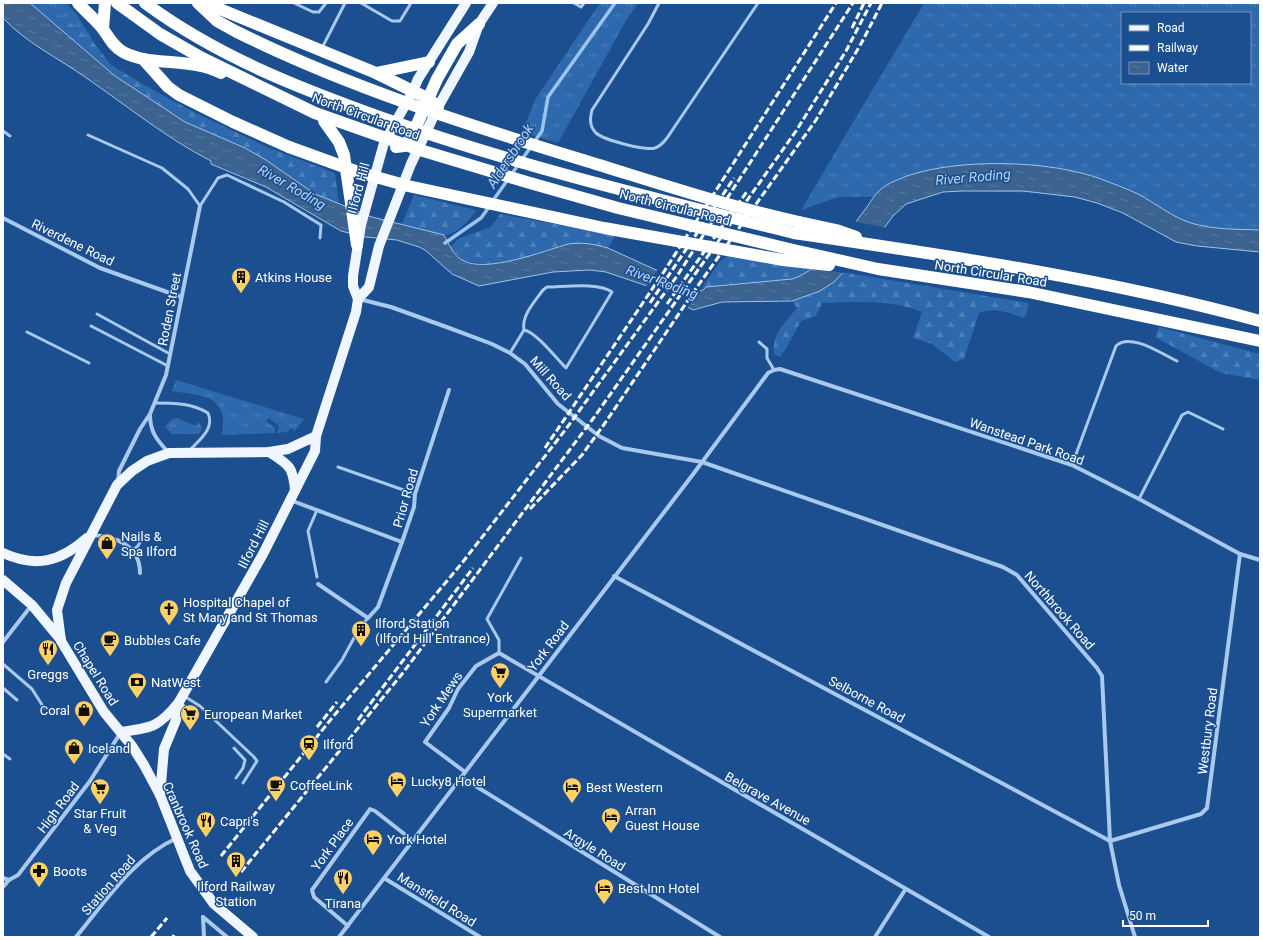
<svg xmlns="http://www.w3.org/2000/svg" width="1263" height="940" viewBox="0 0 1263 940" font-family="Roboto,sans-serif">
<defs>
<pattern id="grass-tufts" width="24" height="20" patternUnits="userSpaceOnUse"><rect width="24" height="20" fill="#2e69ad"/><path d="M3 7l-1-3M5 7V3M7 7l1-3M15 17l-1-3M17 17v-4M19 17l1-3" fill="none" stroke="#4d80b9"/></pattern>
<pattern id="forest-firs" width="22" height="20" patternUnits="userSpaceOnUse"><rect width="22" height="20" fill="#2e69ad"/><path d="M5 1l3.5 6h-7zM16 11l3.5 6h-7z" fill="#4d80b9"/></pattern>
<pattern id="water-ripples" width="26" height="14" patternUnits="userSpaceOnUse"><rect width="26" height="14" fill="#3c6290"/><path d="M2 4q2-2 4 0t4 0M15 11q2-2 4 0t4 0" fill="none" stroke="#597aa1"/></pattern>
</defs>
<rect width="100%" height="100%" fill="#1b4f8f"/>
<g fill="url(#grass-tufts)" fill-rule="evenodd">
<polygon points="41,3 66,3 77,15 95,44"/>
<polygon points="600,3 638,3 627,19 558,143 522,132 536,98"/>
<path d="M924 3H1260V252L1197 246 1176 242 1123 213 1097 203 1055 193 962 191 943 192 927 197H838L801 210ZM1122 13H1250V83H1122Z"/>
<path d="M176 380 304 419 295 431 292 428 286 432 277 433 279 426 269 418 266 421 275 428V433L221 435C226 423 223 405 210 399 199 394 184 393 172 391Z"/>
<polygon points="177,418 196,426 198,422 202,426 201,431 199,434 172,434 165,427 172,419"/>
</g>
<g fill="url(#forest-firs)">
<polygon points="30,3 41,3 74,26 95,44 111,65 146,86 190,110 267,147 335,173 339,204 315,194 266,160 245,148 185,122 115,76"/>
<path d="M414 195 476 210C470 220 457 234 445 235 440 235 410 226 402 224Z"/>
<polygon points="500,214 616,235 608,248 593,244 537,254 510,261 487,264 463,261 450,247 460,238 491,227"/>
<polygon points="731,254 814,268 803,276 792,279 720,285 701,289 720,261"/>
<path d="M841 272 1029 303 1026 315 1023 318C1008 312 994 307 979 313L964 359 955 362 932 344 913 338 922 312C890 299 856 302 822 303L816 316 801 321 787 347 780 357 774 354C772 333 784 324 797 308L792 301C811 295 829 288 841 272Z"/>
<polygon points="1159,327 1260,354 1260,380 1221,373 1155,337"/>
</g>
<path fill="url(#water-ripples)" stroke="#9cc4f0" d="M3 3H30L115 76 185 122 245 148 266 160 315 194 372 217 444 235C449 244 453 255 462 260 485 274 544 251 568 244 582 242 594 244 608 248L702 291 706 287 792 279C825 268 847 233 867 207 871 201 875 194 880 190 888 183 897 180 907 176 959 158 1050 160 1101 179 1113 184 1126 188 1138 194 1155 203 1172 217 1191 223 1214 230 1237 229 1260 230V252L1197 246 1176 242 1123 213 1097 203 1075 197 1023 191H962L943 192 906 204 893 216 882 231 834 282 820 291 792 301 722 302 693 310 656 289 606 272 590 270 553 272 479 286 452 274 425 250 419 247 397 240 366 237 341 231 266 187 211 164V161C166 138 126 105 85 77 58 58 25 42 3 18Z"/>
<g fill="#1b4f8f">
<polygon points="853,221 886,228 844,273 811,268 845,233"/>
<polygon points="658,269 667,272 701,289 686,310 655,291 645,288"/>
</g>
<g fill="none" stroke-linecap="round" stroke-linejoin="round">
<g stroke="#9cc4f0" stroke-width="3.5">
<polyline points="492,202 542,131 548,97 615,3"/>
<polyline points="445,243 481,218 489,207"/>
</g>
<g stroke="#a9c9ee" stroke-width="3">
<polyline points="294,3 313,12 319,12 326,3"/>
<polyline points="361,3 392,21 400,21 411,3"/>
<polyline points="574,3 581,7 584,3"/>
<path d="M659 3 648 24 592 110C590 118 589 126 596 133 604 140 645 151 655 148 661 146 664 142 667 138L758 3"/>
<polyline points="322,48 345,3"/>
<polyline points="3,131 10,136"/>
<polyline points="88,135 162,168 188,189 200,206 218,178 227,175 284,202 321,225 320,238"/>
<path d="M547 287C563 287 599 282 612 292L566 368C557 359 536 332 524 330 521 316 535 301 543 290Z"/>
<polyline points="97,314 170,354"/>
<polyline points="91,326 168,366"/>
<polyline points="27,332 89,363"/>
<polyline points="759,342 767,349 767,358 774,370"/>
<polyline points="510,353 524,330"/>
<path d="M155 403C173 403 192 403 208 413 215 429 199 440 190 450"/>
<path d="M1072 465 1116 346C1130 332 1162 354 1177 361"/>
<polyline points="338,467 415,494"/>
<polyline points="1139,499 1182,415 1188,412 1223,429"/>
<polyline points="132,551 138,546 142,538"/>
<polyline points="317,577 308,531 317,510"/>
<polyline points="499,653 499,640 487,619 521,558"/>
<polyline points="3,664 32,689 44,708"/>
<polyline points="326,682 342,660 360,627 368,618"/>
<polyline points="3,688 17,700"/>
<polyline points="184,696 200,706 254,757 257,761 243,783"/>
<polyline points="180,703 197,715"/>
<polyline points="234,748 245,760 243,768 236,778"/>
<polyline points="3,754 10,759"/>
</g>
<g stroke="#a9c9ee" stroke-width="4">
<polyline points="3,218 100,268 181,297"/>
<polyline points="359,299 391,307 452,329 492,344 510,353 525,364 558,404 599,436 622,448 702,462 1003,567 1017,575 1097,668 1102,676 1110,841 1119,885 1135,937"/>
<path d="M150 415C150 432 157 440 168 452"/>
<polyline points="118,482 119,471 140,429 150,414 166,375 200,206"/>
<polyline points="290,500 402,542 414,507 415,494 449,390"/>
<path d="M91 535C115 536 140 545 140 573"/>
<polyline points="614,576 1110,841 1201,814 1207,808 1240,554"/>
<polyline points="318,584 368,618 378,607 402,542"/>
<polyline points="3,642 31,606"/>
<polyline points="465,772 425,742 449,708 458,689 476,666 499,653 989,937"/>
<polyline points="461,777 720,937"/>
<polyline points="3,878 9,880"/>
<polyline points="384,878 480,937"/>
<polyline points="3,887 9,880 18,875 90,781 121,732"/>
<polyline points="203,917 227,937"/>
<polyline points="203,917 204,937"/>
<polyline points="348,926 314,897 312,890 368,812 370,809 375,811 412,840"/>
<path d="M76 937C106 901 133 858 177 838"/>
<polyline points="339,937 691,477 768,373 774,370 780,369 1072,465 1139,499 1240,554 1260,560"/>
<polyline points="875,937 905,890"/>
</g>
<g stroke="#f0f6ff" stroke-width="10">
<polyline points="358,299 369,287 379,246 411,164 438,107 469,52 479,24 493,3"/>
<path d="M269 452C289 465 293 466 295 490"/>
<path d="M3 553C36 568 60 562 87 538"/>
<polyline points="3,580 32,605 61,640"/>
<path d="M121 732C152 728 159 727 179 702"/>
<polyline points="160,795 164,749 176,720 179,702 263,554 315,451 316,436 356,312 358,299 353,286 353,276 361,225 384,143 413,91 418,79 466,3"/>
<polyline points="253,937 214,904 190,871 160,795 144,765 132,746 104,712 61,641 57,610 66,583 117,485 132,471 147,461 169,453 269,452 288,449 316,436"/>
</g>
<g stroke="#fff" stroke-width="12">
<path d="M78 3C85 11 98 22 103 29 109 38 114 47 123 52 151 67 191 57 221 73"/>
<polyline points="198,3 217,21 237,32"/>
<polyline points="205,3 376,73 429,99 438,107"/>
<polyline points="103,29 105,3"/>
<polyline points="143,59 168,87 179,95 233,122 289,147"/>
<polyline points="376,73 429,62"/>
<polyline points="324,121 339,142 344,155 357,245"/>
<polyline points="396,147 404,146 411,138 437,79 457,44 479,24"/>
<polyline points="799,222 836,230 856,237"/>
<path d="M794 233C950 256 1108 279 1260 321"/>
<polyline points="789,249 878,269 1028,292 1260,341"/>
<polyline points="783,260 829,265"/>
</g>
<g stroke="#fff" stroke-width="3" stroke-dasharray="7 3" stroke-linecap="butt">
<polyline points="852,28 864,3"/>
<polyline points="650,303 734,178"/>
<polyline points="667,304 748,190"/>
<polyline points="545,448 665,270 836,3"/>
<polyline points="530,509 582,455 605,423 697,287 816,120 862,42 882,3"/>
<polyline points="358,720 473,568"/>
<polyline points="317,727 337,702"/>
<polyline points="221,856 332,718 462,563 566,429 677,276 853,3"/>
<polyline points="241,872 402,674 595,416 796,131 846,51 871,3"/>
<polyline points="151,937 167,918"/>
<polyline points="173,937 174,935"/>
</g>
<g stroke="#fff" stroke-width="12">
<polyline points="117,3 160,34 202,58 315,113 420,150 530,183 618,208 789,249"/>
<path d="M145 3C218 57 301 89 385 119 519 166 656 199 794 233"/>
<path d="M237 32C348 87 465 124 583 160 655 182 726 206 799 222"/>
<polyline points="289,147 358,172 408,186 604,228 783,260"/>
</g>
</g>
<defs>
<symbol id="building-pin" viewBox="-11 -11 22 30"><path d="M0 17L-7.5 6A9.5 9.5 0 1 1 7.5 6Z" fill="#ffd166" stroke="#1b4f8f"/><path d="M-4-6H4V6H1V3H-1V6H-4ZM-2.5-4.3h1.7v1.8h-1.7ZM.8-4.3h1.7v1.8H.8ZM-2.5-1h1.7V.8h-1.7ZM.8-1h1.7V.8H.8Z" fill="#111"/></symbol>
<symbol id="shop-pin" viewBox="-11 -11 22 30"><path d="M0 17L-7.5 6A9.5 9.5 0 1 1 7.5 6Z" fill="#ffd166" stroke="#1b4f8f"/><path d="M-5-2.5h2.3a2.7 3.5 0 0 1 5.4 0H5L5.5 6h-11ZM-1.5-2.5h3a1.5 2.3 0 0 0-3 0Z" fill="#111"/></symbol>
<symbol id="church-pin" viewBox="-11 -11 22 30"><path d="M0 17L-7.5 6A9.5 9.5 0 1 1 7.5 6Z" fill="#ffd166" stroke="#1b4f8f"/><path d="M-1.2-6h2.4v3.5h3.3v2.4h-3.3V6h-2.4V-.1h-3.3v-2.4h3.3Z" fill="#111"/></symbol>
<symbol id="cafe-pin" viewBox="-11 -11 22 30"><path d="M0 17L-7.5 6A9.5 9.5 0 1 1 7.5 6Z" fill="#ffd166" stroke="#1b4f8f"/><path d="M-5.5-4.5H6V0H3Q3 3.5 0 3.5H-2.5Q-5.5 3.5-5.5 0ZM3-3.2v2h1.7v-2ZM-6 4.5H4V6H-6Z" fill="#111"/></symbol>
<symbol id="restaurant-pin" viewBox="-11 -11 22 30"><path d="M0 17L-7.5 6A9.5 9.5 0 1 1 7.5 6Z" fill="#ffd166" stroke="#1b4f8f"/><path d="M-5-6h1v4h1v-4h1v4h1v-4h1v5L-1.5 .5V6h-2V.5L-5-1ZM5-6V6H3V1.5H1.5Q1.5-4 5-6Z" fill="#111"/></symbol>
<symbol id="supermarket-pin" viewBox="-11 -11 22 30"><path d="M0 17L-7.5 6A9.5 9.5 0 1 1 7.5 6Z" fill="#ffd166" stroke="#1b4f8f"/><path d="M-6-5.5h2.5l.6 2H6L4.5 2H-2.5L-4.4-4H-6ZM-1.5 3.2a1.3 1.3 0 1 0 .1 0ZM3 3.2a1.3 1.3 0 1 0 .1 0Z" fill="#111"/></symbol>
<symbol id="bank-pin" viewBox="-11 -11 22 30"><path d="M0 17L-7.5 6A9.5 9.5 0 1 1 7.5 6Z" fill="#ffd166" stroke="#1b4f8f"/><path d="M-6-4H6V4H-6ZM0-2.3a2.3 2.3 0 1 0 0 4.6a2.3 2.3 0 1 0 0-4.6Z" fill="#111"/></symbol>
<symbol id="station-pin" viewBox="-11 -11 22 30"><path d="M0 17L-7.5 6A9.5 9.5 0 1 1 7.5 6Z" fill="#ffd166" stroke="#1b4f8f"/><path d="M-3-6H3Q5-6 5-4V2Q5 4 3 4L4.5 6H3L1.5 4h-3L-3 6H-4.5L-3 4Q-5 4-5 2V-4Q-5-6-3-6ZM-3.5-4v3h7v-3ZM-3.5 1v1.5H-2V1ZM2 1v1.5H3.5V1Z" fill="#111"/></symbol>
<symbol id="hotel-pin" viewBox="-11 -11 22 30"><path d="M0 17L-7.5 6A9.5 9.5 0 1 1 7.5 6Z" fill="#ffd166" stroke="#1b4f8f"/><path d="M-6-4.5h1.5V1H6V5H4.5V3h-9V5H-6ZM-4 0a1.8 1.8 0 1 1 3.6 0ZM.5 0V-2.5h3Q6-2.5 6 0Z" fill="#111"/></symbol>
<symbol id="pharmacy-pin" viewBox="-11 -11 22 30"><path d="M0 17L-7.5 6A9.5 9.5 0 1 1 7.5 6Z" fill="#ffd166" stroke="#1b4f8f"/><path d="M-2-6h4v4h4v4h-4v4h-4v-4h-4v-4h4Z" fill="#111"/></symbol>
</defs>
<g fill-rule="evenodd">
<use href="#building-pin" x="230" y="266" width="22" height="30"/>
<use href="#shop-pin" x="96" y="532" width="22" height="30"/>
<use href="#church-pin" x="158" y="598" width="22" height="30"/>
<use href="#building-pin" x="350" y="619" width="22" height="30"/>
<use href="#cafe-pin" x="99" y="629" width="22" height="30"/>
<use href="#restaurant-pin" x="37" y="638" width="22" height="30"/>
<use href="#supermarket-pin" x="489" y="661" width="22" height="30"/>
<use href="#bank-pin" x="126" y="671" width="22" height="30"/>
<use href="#shop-pin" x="73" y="699" width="22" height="30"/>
<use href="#supermarket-pin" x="179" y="703" width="22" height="30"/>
<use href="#station-pin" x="298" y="733" width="22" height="30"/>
<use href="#shop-pin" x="63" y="737" width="22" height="30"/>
<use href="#hotel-pin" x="386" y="770" width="22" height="30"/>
<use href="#cafe-pin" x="265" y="774" width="22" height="30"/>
<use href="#hotel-pin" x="561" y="776" width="22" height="30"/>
<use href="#supermarket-pin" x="89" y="777" width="22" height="30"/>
<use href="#hotel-pin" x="600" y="806" width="22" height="30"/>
<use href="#restaurant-pin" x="195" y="810" width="22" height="30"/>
<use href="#hotel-pin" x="362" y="828" width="22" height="30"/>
<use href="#building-pin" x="225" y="850" width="22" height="30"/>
<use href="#pharmacy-pin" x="28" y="860" width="22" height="30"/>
<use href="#restaurant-pin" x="332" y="867" width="22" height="30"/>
<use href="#hotel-pin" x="593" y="877" width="22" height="30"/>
</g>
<g text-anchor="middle" stroke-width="3" stroke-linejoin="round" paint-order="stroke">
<g font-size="13" fill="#fff" stroke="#1b4f8f">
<text transform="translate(366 116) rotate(20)" y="5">North Circular Road</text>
<text transform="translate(358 188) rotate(-75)" y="5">Ilford Hill</text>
<text transform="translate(675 207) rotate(14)" y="5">North Circular Road</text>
<text transform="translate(73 242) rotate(26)" y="5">Riverdene Road</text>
<text transform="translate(991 273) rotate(9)" y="5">North Circular Road</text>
<text transform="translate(169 309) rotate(-79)" y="5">Roden Street</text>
<text transform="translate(551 378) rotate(48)" y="5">Mill Road</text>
<text transform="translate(1027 441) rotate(19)" y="5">Wanstead Park Road</text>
<text transform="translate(405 498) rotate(-74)" y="5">Prior Road</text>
<text transform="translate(253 544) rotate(-63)" y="5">Ilford Hill</text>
<text transform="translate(1060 610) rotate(49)" y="5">Northbrook Road</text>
<text transform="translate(548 646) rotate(-53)" y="5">York Road</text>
<text transform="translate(96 673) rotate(58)" y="5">Chapel Road</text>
<text transform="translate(441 699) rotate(-56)" y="5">York Mews</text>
<text transform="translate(867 699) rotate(28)" y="5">Selborne Road</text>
<text transform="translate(1207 731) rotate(-83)" y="5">Westbury Road</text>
<text transform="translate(768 798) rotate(29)" y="5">Belgrave Avenue</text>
<text transform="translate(58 807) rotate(-53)" y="5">High Road</text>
<text transform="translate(186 825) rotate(66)" y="5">Cranbrook Road</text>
<text transform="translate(332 844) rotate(-54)" y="5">York Place</text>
<text transform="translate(595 849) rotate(32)" y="5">Argyle Road</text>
<text transform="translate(108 885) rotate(-49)" y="5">Station Road</text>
<text transform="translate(437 899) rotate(32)" y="5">Mansfield Road</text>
</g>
<g font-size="13" fill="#fff" stroke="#1b4f8f" text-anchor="start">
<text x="255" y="282">Atkins House</text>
<text x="121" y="541">Nails &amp;<tspan x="121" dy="15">Spa Ilford</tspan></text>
<text x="183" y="607">Hospital Chapel of<tspan x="183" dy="15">St Mary and St Thomas</tspan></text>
<text x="375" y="628">Ilford Station<tspan x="375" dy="15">(Ilford Hill Entrance)</tspan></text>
<text x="124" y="645">Bubbles Cafe</text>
<text x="48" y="679" text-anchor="middle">Greggs</text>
<text x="151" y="687">NatWest</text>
<text x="500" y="702" text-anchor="middle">York<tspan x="500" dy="15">Supermarket</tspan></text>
<text x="70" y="715" text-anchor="end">Coral</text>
<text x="204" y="719">European Market</text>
<text x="323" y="749">Ilford</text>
<text x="88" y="753">Iceland</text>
<text x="411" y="786">Lucky8 Hotel</text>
<text x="290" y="790">CoffeeLink</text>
<text x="586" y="792">Best Western</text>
<text x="625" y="815">Arran<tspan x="625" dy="15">Guest House</tspan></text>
<text x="100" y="818" text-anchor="middle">Star Fruit<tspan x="100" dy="15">&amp; Veg</tspan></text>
<text x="220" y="826">Capri's</text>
<text x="387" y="844">York Hotel</text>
<text x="53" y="876">Boots</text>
<text x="236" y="891" text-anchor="middle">Ilford Railway<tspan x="236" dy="15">Station</tspan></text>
<text x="618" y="893">Best Inn Hotel</text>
<text x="343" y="908" text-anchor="middle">Tirana</text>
</g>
<g font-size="14" font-style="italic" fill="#b5d3f5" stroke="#1b4f8f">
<text transform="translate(510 156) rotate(-57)" y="5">Aldersbrook</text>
<text transform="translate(973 177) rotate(-5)" y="5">River Roding</text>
<text transform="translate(292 187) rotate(30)" y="5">River Roding</text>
<text transform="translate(662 282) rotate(20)" y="5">River Roding</text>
</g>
</g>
<rect width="1263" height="940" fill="none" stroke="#ffffff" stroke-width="8"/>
<rect x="1121" y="12" width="130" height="72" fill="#1b4f8f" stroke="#7695bc"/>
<rect x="1129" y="25" width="20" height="6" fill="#f0f6ff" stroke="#7695bc"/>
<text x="1157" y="32" font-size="12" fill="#ffffff">Road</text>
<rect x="1129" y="45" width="20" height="6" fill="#ffffff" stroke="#7695bc"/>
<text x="1157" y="52" font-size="12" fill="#ffffff">Railway</text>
<rect x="1129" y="62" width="20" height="12" fill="url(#water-ripples)" stroke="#7695bc"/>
<text x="1157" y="72" font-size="12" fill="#ffffff">Water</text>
<path d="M1123 920v6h85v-6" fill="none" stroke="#ffffff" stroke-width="2"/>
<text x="1129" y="920" font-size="12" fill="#ffffff" stroke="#1b4f8f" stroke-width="3" paint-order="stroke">50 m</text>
</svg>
